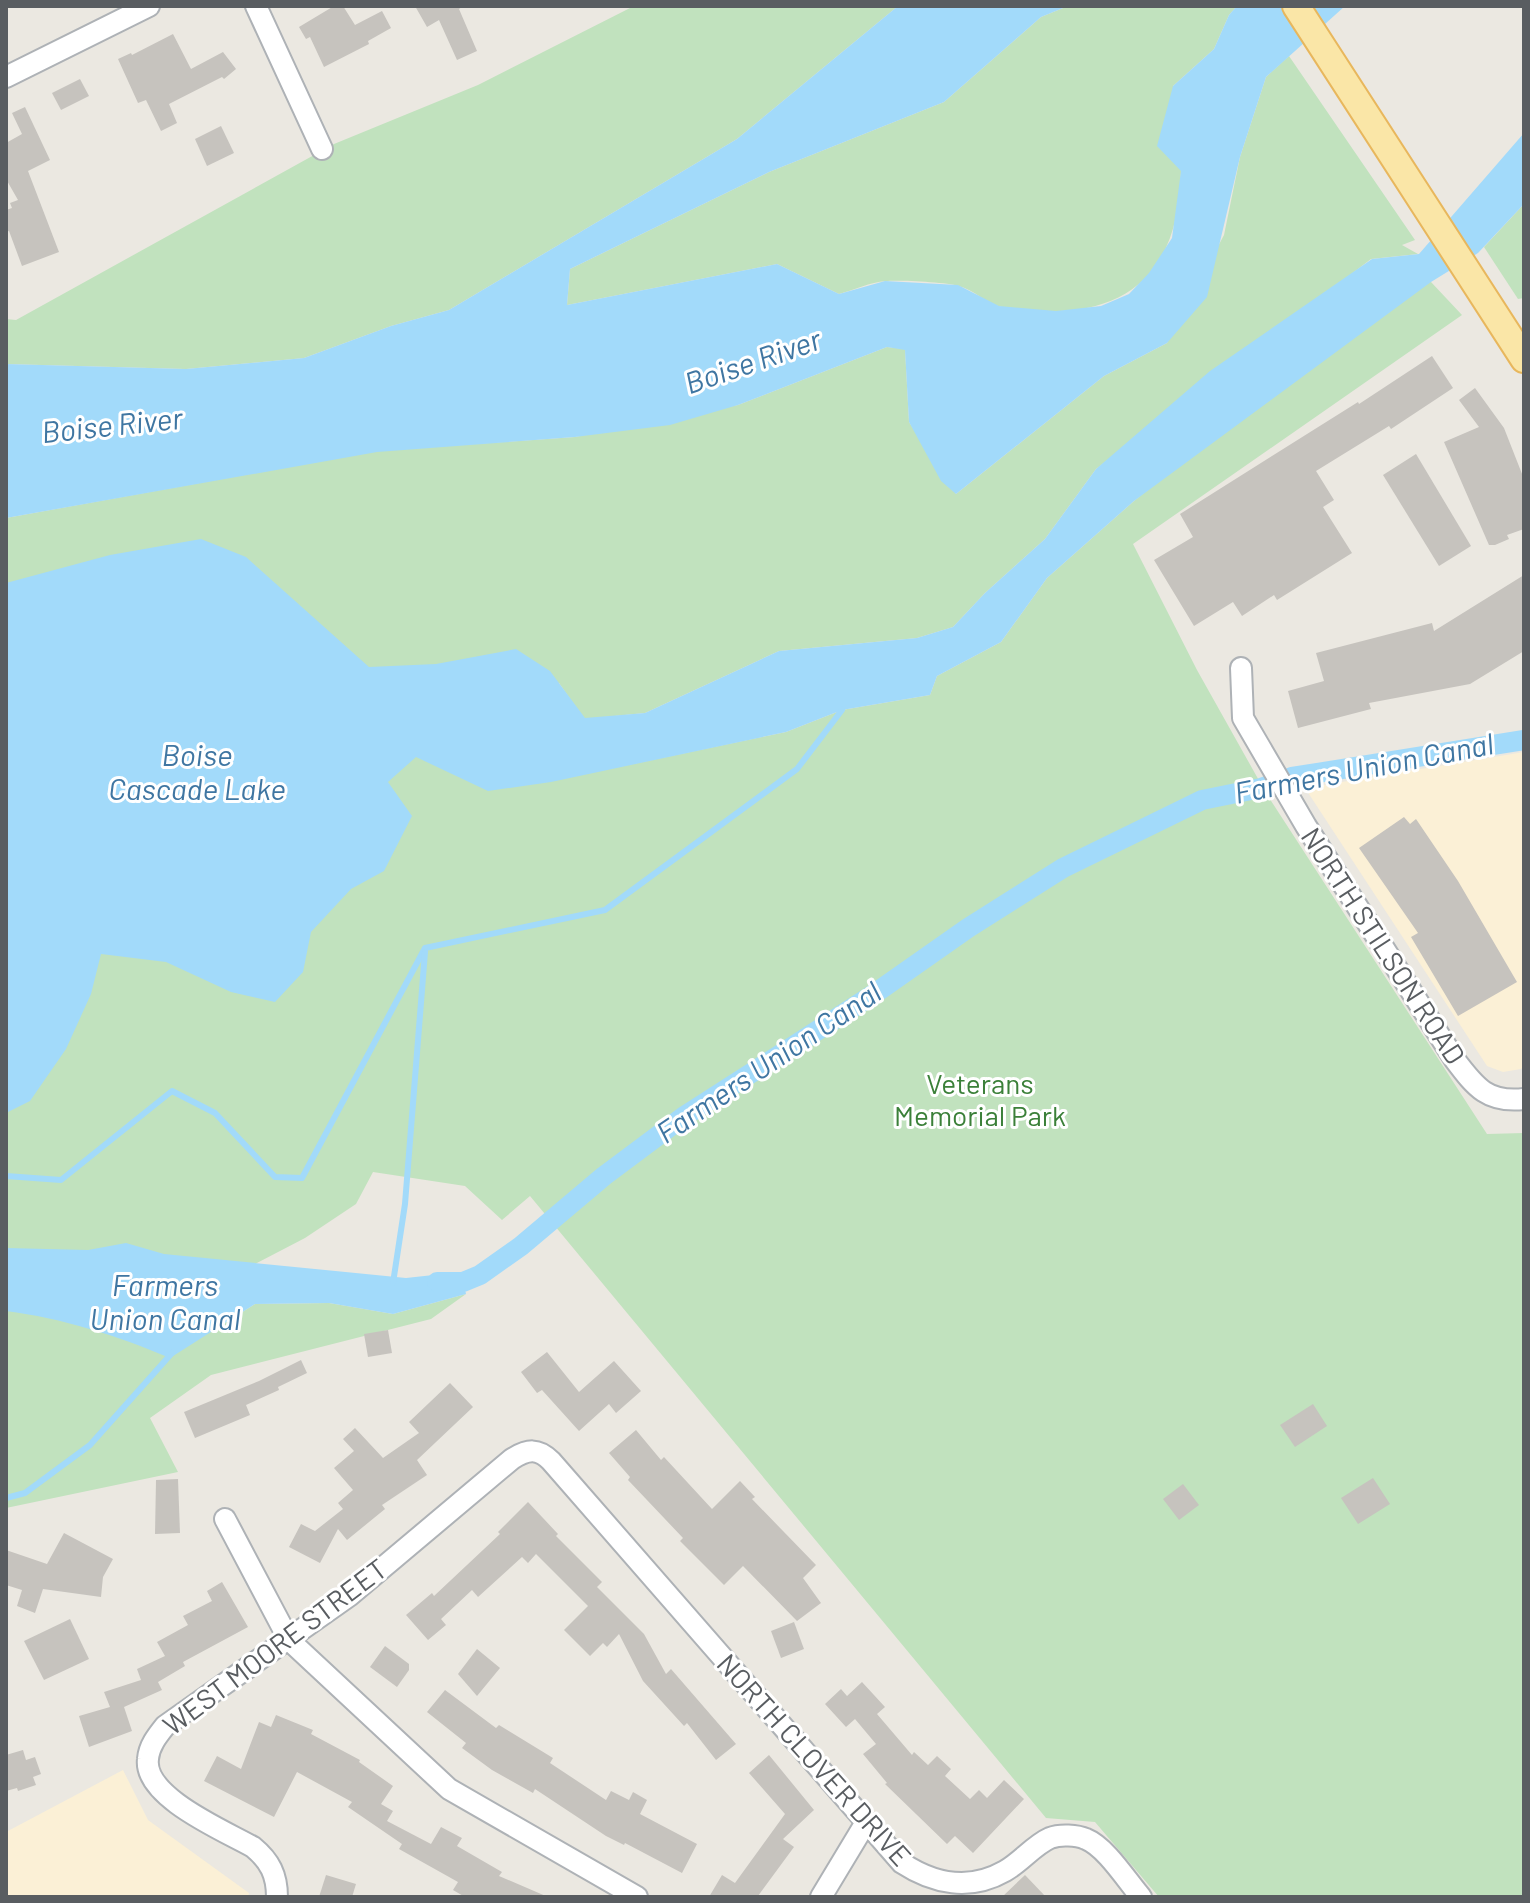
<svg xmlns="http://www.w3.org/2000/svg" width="1530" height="1903" viewBox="0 0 1530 1903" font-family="Barlow,sans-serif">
<rect width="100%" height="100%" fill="#ebe8e1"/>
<g fill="#fbf0d6">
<polygon points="1524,752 1524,1066 1521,1069 1503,1072 1487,1066 1305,788"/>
<polygon points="123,1770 148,1820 249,1893 248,1897 6,1897 6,1832"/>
</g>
<g fill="#c1e2be">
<polygon points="634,6 898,6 737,139 449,310 391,326 304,358 186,369 6,364 6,319 16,320 334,144 478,85"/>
<path d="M1068 6H1237L1229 15 1214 49 1173 86C1176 114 1181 143 1181 171 1179 288 1111 325 1002 307 987 304 974 290 959 286 946 282 899 280 886 281 870 282 854 290 839 294L777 264 567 305 570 269 769 172 944 102 1041 17Z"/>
<polygon points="1289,56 1415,240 1402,245 1418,254 1371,259 1096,469 1045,539 985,593 953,627 917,638 779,651 645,713 584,719 559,683 551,781 786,732 842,710 930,695 937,676 1001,642 1047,578 1134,501 1416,271 1431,282 1462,315 1133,544 1197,670 1266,793 1487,1134 1524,1133 1524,1897 1159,1897 1095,1822 1046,1818 530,1196 502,1220 465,1186 373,1172 356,1204 305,1238 255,1264 204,1259 209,1333 255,1304 329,1303 393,1314 466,1294 431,1319 211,1375 150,1418 178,1472 6,1508 6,518 377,451 575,437 738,405 887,347 905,349 909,422 956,494 1104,376 1167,343 1224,235 1240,157 1266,77"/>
<polygon points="1524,204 1524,298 1518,299 1484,247"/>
</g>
<g fill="#a2dafa">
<polygon points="898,6 1068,6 1041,17 944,102 769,172 570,269 567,305 777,264 839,294 885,281 958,285 999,306 1056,311 1101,306 1129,294 1149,273 1172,238 1181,171 1157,146 1173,86 1214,49 1229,15 1237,6 1345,6 1266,77 1240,157 1207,297 1167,343 1104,376 956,494 941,481 909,422 905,350 887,347 738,405 670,425 575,437 377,452 6,518 6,364 186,369 304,358 391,326 449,310 737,139"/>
<polygon points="1524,133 1524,204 1478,253 1431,282 1134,501 1047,578 1001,642 937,676 930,695 842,710 786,732 551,782 488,791 416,757 388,782 412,816 384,871 351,889 311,932 303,972 275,1002 231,992 166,962 101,954 91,994 66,1049 30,1101 6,1113 6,583 110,555 201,539 246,557 369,667 436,664 516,649 550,671 585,718 645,713 779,651 917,638 953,627 985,593 1045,539 1096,469 1210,371 1372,259 1419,254"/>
<path d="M126 1243 164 1254 406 1278 461 1272 466 1294 393 1314 329 1303 255 1304 170 1358C118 1336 62 1318 6 1311V1248L88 1250Z"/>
</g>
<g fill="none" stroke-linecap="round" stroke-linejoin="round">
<g stroke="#a2dafa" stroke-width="6">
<polyline points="6,1176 61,1180 172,1091 215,1113 275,1177 302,1178 425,948 605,910 797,769 842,710"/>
<polyline points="393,1283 405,1204 425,952"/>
<polyline points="6,1498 25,1493 90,1445 172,1353"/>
</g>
<polyline stroke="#a2dafa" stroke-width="20" points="437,1282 463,1282 480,1275 521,1246 604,1176 683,1117 874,994 968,928 1063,868 1202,800 1261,788 1292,777 1524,740"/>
</g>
<g fill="#c6c3be">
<polygon points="334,6 343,6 355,25 382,11 391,28 368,41 369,44 324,67 310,37 306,39 299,27"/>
<polygon points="415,6 463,6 459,9 477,51 457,60 439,20 427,27"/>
<polygon points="173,34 191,69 223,52 236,69 224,79 222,77 169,104 177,123 161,131 146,100 138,103 118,59 131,53 132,55"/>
<polygon points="80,79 89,96 61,110 52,93"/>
<polygon points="25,107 50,160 28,171 59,252 22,266 9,231 6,232 6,210 12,208 10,203 18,200 6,179 6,143 22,134 12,113"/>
<polygon points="221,126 234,153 207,166 195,139"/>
<polygon points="1432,356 1453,388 1391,429 1389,426 1316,471 1334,500 1323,507 1352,553 1277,600 1274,595 1242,616 1233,602 1194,626 1154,560 1193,537 1180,514 1358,402 1359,404"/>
<polygon points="1475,388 1504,428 1524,479 1524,529 1507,535 1509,539 1495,545 1489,545 1444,442 1479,427 1459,400"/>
<polygon points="1416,454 1471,546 1439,566 1383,475"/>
<polygon points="1524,575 1524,651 1470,684 1369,703 1371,709 1298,728 1288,691 1324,681 1316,653 1432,623 1434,631"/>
<polygon points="1404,817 1410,824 1416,819 1458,881 1517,982 1458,1016 1411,937 1418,933 1359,848"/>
<polygon points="388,1330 392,1353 368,1357 364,1334"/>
<polygon points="547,1352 579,1392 614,1361 641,1391 616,1413 609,1404 579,1431 542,1390 537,1393 521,1372"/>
<polygon points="301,1360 307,1373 278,1387 279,1390 246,1405 250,1415 195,1438 184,1412 259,1381"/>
<polygon points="450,1383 473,1407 417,1460 427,1475 382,1505 385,1509 347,1540 338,1529 320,1563 289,1547 301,1524 315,1531 343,1509 338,1503 353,1490 334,1468 354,1451 343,1439 355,1428 383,1458 419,1433 409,1422"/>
<polygon points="1313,1404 1327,1426 1295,1447 1280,1425"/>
<polygon points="636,1430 661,1460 664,1457 712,1509 740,1481 755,1497 752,1499 816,1565 803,1578 821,1603 797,1621 743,1566 724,1585 680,1541 683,1538 628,1480 630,1477 609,1453"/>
<polygon points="1373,1478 1390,1504 1358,1524 1341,1498"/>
<polygon points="178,1479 180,1533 155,1534 156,1480"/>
<polygon points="1183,1484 1199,1505 1179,1520 1163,1499"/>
<polygon points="528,1502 558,1534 556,1536 602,1582 597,1587 644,1634 666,1674 671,1669 736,1744 716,1760 687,1723 684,1726 643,1681 619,1634 607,1647 603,1643 590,1656 564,1630 588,1606 536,1554 528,1563 522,1557 478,1597 472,1590 441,1619 446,1625 428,1640 406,1615 432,1593 434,1596 500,1534 498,1532"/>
<polygon points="64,1533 113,1559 103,1577 101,1597 43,1589 35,1613 17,1606 22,1590 6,1585 6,1550 47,1564"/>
<polygon points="222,1582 248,1627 183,1662 185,1666 158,1682 162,1690 124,1707 132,1731 89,1747 79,1716 110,1707 104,1692 141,1680 137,1669 165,1656 157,1642 188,1625 183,1616 212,1601 207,1591"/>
<polygon points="70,1619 89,1659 44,1680 24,1641"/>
<polygon points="794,1622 804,1649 781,1658 771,1631"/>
<polygon points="385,1646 409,1664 409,1670 397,1687 370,1667"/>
<polygon points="477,1649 500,1668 477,1696 458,1674"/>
<polygon points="862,1682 885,1707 877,1714 912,1755 914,1752 928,1765 937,1756 951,1769 945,1776 970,1799 979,1790 987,1798 1004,1780 1024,1799 973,1853 955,1836 947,1844 885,1784 887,1783 863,1754 876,1744 855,1719 846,1727 825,1704 841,1689 847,1696"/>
<polygon points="445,1690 496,1728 499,1725 553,1758 550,1763 606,1800 611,1791 629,1800 633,1792 647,1800 640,1814 697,1844 682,1873 625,1843 624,1845 606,1836 535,1789 533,1793 492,1770 462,1748 466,1743 427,1712"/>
<polygon points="276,1715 313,1730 311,1734 360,1760 359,1762 393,1786 381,1804 393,1811 387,1821 431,1844 441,1827 462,1838 457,1846 502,1872 499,1876 548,1897 465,1897 453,1890 458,1882 399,1849 402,1844 348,1807 352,1802 297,1772 274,1817 204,1781 217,1756 241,1769 259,1722 271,1727"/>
<polygon points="23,1750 26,1760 35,1757 41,1774 33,1777 36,1785 18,1791 17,1788 6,1791 6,1755"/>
<polygon points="769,1755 814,1810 783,1839 794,1847 758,1896 760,1897 709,1897 722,1875 735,1883 785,1814 749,1773"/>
<polygon points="326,1875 356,1884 352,1897 319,1897"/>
<polygon points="1025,1875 1046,1897 1002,1897"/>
</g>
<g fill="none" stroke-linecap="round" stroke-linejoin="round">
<defs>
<g id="minor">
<polyline points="256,6 322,149"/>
<polyline points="6,77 149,6"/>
<path d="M1241 668 1243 718 1306 826 1455 1060C1476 1088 1488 1103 1524 1099"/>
<polyline points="225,1519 289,1640 449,1789 637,1897"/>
<path d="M277 1897C277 1875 270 1861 253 1847 225 1831 143 1797 148 1759 149 1746 157 1736 165 1726L349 1596 512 1459C528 1449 538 1448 551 1461L902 1863C934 1884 970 1891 1005 1871 1021 1862 1034 1845 1050 1838 1060 1834 1077 1835 1086 1839 1106 1847 1127 1881 1141 1897"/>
<polyline points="821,1897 865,1824"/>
</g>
<polyline id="major" points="1296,6 1524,359"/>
</defs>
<use href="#minor" stroke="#aeb2b6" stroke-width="24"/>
<use href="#major" stroke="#e8b75d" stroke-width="30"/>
<use href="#minor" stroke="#fff" stroke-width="20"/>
<use href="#major" stroke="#fae6a7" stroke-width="26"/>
</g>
<g text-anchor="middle" stroke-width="6" stroke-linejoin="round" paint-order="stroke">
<g font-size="28" fill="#595d61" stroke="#fff">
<text transform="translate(1383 946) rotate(57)" y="10">NORTH STILSON ROAD</text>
<text transform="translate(275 1647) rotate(-37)" y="10">WEST MOORE STREET</text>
<text transform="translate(814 1760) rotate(48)" y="10">NORTH CLOVER DRIVE</text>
</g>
<g font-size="28" fill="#3b8039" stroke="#fff">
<text x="980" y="1094">Veterans<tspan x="980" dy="32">Memorial Park</tspan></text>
</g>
<g font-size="30" font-style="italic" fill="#3f76a2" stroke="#fff">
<text transform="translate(753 362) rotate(-19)" y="10">Boise River</text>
<text transform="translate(112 426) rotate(-6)" y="10">Boise River</text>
<text x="197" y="766">Boise<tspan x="197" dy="34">Cascade Lake</tspan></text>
<text transform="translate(1364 769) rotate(-11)" y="10">Farmers Union Canal</text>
<text transform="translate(769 1063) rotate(-34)" y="10">Farmers Union Canal</text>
<text x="165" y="1296">Farmers<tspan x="165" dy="34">Union Canal</tspan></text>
</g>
</g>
<rect width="1530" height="1903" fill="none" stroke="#595d61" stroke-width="16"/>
</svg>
